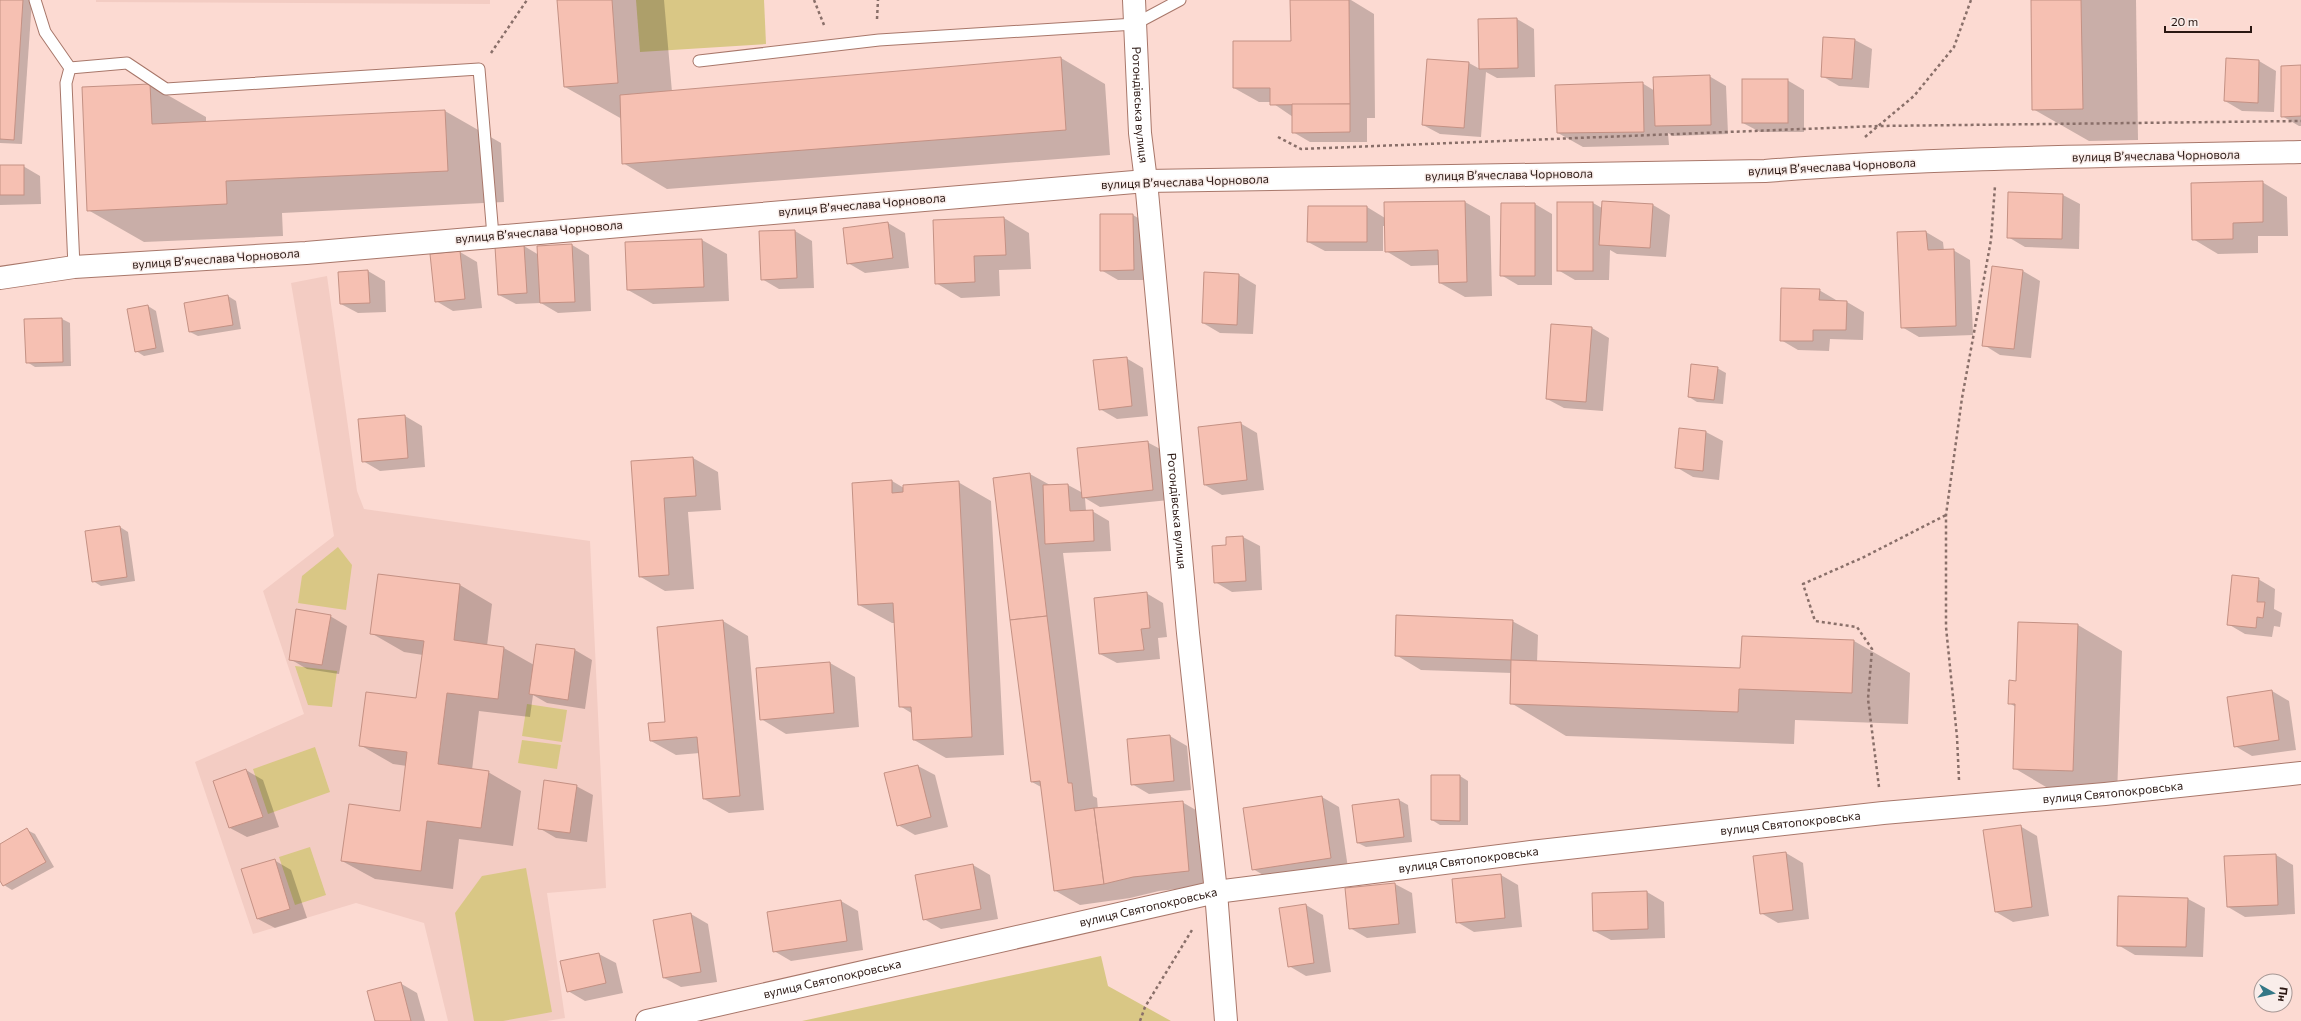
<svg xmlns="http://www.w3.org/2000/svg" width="2301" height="1021" viewBox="0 0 2301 1021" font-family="Commissioner,sans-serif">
<rect width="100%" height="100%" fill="#fcdad2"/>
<g fill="#f3ccc3">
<polygon points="96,0 490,0 490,4 96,2"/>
<polygon points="327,276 357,491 364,509 590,541 606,888 547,893 565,1018 547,1021 448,1021 424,923 356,903 253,934 195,762 304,714 263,591 334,536 291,283"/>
</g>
<g fill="#d9c785">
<polygon points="636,0 764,0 766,44 640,52"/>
<polygon points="338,547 352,565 346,610 298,603 302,576"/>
<polygon points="295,666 337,671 332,707 308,705"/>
<polygon points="527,704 567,710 562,742 522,736"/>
<polygon points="522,740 561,745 557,769 518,763"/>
<polygon points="315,747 330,792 268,814 253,769"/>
<polygon points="310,847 326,895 295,905 279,857"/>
<polygon points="526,868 552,1012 503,1021 474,1021 455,913 482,876"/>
<polygon points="1101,956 1108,986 1171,1021 802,1021"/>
</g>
<g fill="#0003">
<polygon points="0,0 32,0 22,144 0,143"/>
<polygon points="558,0 664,0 672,92 1061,58 1105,84 1110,155 667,189 623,163 622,119 565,87"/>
<polygon points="1291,0 1351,0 1374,14 1375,118 1367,118 1367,142 1310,142 1293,132 1293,117 1271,102 1259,102 1234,88 1292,42"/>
<polygon points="2032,0 2136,0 2138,140 2089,141 2033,109"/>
<polygon points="1517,19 1534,29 1535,77 1497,78 1486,72 1481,137 1440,134 1423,125 1469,63 1480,69 1479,20"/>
<polygon points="1855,40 1872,49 1869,88 1839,86 1822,76"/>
<polygon points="2227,59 2259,61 2276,71 2274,112 2242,111 2225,101"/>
<polygon points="2301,66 2301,126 2299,126 2282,116"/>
<polygon points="1709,76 1726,86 1728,134 1673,136 1668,133 1669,145 1583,147 1558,133 1642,83 1655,91"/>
<polygon points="1787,80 1804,90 1804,132 1760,132 1743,123"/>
<polygon points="150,85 206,117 206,122 445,111 501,143 504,202 282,213 283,236 144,242 88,210"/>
<polygon points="0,166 23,166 40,176 41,204 0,205"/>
<polygon points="2262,182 2287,197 2288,236 2258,236 2258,253 2218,254 2193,239"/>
<polygon points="2063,195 2080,204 2079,249 2025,247 2008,237"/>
<polygon points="1465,202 1490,216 1492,296 1465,297 1440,283 1439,265 1411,266 1386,251 1385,226 1383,226 1383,251 1325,251 1308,242 1367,207 1385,218"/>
<polygon points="1593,203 1602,208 1653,205 1670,215 1666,257 1617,254 1610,250 1609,280 1575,280 1558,270"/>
<polygon points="1535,204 1552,214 1552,285 1518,285 1501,275"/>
<polygon points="1133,215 1150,225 1150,280 1118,280 1101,270"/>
<polygon points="1004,218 1029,233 1031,269 999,270 1000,296 961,298 936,283 934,221"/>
<polygon points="888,223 905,233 909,268 865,273 848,263"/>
<polygon points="795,231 812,241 814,288 779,289 762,279"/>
<polygon points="1926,232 1943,242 1944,251 1953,250 1970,260 1973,335 1919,337 1902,327 1898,233"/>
<polygon points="702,240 727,254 729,301 653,304 628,290"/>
<polygon points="572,245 589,255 591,311 558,313 541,303 516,304 499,295 524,246 539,255"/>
<polygon points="460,252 477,262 482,308 453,311 436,301"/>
<polygon points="368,271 385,281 386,312 358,313 341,304"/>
<polygon points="2023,271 2040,281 2031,358 2000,355 1984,345"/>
<polygon points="1239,275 1256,285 1253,334 1220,333 1203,323"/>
<polygon points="1819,290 1836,300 1836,302 1847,302 1864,312 1863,340 1830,339 1829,351 1798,350 1781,340"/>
<polygon points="228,296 236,301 241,329 198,336 190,332"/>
<polygon points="148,306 156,311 164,352 144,356 136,351 128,310"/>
<polygon points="62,319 70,323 71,366 35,367 27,362"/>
<polygon points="1592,328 1609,338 1603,411 1564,408 1547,399"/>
<polygon points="1126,358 1143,368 1148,416 1117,419 1100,409"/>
<polygon points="1717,368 1726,373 1723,404 1697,402 1689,397"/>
<polygon points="405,416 422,426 425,467 380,471 363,461"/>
<polygon points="1240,423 1257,433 1264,490 1222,495 1205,485"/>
<polygon points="1680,429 1706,432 1723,441 1719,480 1693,477 1676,467"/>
<polygon points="1147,442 1164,451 1169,500 1100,507 1085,498 1086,511 1092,511 1109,521 1111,551 1063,553 1093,796 1097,798 1098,810 1182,802 1208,817 1213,885 1159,891 1130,898 1080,905 1054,890 1041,787 1032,782 994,478 1030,474 1050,485 1068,485 1083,493"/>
<polygon points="693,458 718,472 721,510 688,512 694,589 665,591 639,576 632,462"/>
<polygon points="892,481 904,488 958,482 991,501 1004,755 946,758 914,740 913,714 900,706 895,623 892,623 859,605"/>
<polygon points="120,527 128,532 135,581 101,586 93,581"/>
<polygon points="1243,537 1260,546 1262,590 1232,592 1215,582 1227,546"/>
<polygon points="379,575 460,585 492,604 487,646 504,648 534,665 575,650 592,660 585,709 547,703 533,695 530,717 479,711 472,770 488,772 521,791 513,846 459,839 453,889 375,879 342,861 401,812 407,766 393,764 360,745 417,700 423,655 404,652 371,633"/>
<polygon points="2258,579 2275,589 2274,609 2282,613 2280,627 2274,626 2272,637 2245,634 2228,624"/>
<polygon points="1146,593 1163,603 1167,637 1158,638 1160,659 1117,663 1100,654"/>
<polygon points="330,616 347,626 339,674 307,669 290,659"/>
<polygon points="723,621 748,636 764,810 729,813 704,799 700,753 676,755 651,741 666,723 658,628"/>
<polygon points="1512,621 1538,635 1537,662 1741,669 1742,637 1854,641 1910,673 1908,724 1795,720 1794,744 1566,736 1511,703 1512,673 1421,670 1396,655"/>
<polygon points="2078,625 2122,651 2117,796 2058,794 2014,768 2016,707 2009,703 2017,682"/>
<polygon points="830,663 855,677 859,727 786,734 761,719"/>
<polygon points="2272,691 2289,701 2296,750 2252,756 2235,746"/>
<polygon points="1170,736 1187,746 1191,790 1149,794 1132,784"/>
<polygon points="918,766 935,775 948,827 915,835 898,825"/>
<polygon points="246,770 263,780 279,827 247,837 230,828"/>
<polygon points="1460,776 1468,781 1468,825 1440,825 1432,820"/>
<polygon points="576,786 593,795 587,842 556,838 539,828"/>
<polygon points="1322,797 1339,807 1348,868 1270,879 1253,869 1244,808"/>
<polygon points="1399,800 1408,805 1412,842 1366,847 1358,843 1353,806"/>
<polygon points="2020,826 2037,836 2049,916 2013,922 1996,912"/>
<polygon points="27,830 35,834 54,867 12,890 4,885 0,878 0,845"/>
<polygon points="1786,853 1803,863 1809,919 1778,923 1761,913"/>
<polygon points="2276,855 2293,865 2295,914 2245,917 2228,907"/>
<polygon points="274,860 291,870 307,918 275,928 258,919"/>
<polygon points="973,865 990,875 998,919 941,929 924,919"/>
<polygon points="1501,875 1518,885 1522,927 1474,932 1457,922"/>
<polygon points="1395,884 1412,893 1416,933 1367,938 1350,928"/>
<polygon points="1647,892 1664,902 1665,938 1611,940 1594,931"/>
<polygon points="2188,899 2205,908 2203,957 2135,955 2118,945"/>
<polygon points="841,901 858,911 863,950 791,961 774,951"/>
<polygon points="1306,905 1323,915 1331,972 1306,976 1289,966"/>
<polygon points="691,914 708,924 717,982 681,987 664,978"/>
<polygon points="599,954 616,963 623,993 585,1001 568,991"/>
<polygon points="400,983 417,993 425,1021 376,1021"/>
</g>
<g fill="#f6c0b2" stroke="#c49184">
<polygon points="0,0 23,0 14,140 0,139"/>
<polygon points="557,0 612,0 618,83 564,87"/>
<polygon points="1290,0 1349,0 1350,104 1270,105 1270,88 1233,88 1233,41 1291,41"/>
<polygon points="2031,0 2081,0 2083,109 2032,110"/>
<polygon points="1517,18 1518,68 1479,69 1478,19"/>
<polygon points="1823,37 1855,39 1852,79 1821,77"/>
<polygon points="1061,57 1066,130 622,164 620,95"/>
<polygon points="2226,58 2259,60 2258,103 2224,101"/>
<polygon points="1427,59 1469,62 1464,128 1422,125"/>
<polygon points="2301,65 2301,116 2281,117 2281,66"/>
<polygon points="1710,75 1711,125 1655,126 1653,77"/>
<rect x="1742" y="79" width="46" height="44"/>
<polygon points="1643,82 1644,132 1557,133 1555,85"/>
<polygon points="150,84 152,124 445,110 448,171 226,181 227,204 87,211 82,87"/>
<polygon points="1292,104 1350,104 1350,132 1292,133"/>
<rect x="0" y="165" width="24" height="30"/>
<polygon points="2263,181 2263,222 2233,223 2233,239 2192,240 2191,183"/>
<polygon points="2008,192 2063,194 2062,239 2007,238"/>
<polygon points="1465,201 1467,282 1439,283 1438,250 1385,252 1384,202"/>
<polygon points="1602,201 1653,204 1650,248 1599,245"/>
<rect x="1557" y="202" width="36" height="69"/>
<polygon points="1501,203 1535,203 1535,276 1500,276"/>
<polygon points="1308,206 1367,206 1367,242 1307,242"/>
<polygon points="1100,214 1133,214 1134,270 1100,271"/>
<polygon points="1004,217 1006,255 974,256 975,282 935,284 933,220"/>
<polygon points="888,222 893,258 847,264 843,228"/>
<polygon points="795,230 797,278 761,280 759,231"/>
<polygon points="1926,231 1928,250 1954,249 1956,326 1901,328 1897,232"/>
<polygon points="702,239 704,287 627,290 625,242"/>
<polygon points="572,244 575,302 540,303 537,246"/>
<polygon points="524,245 527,293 498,295 495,247"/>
<polygon points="460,251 465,299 435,302 430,254"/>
<polygon points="1992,266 2023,270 2014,349 1982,346"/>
<polygon points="368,270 370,303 340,304 338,272"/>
<polygon points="1204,272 1239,274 1237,325 1202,323"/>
<polygon points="1781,288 1820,289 1819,300 1847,301 1846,330 1813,330 1813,341 1780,341"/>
<polygon points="228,295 233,325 189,332 184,303"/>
<polygon points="148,305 156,348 135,352 127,309"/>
<polygon points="62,318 63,362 26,363 24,319"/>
<polygon points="1551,324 1592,327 1586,402 1546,399"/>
<polygon points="1127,357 1132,406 1099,410 1093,360"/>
<polygon points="1691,364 1718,367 1714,400 1688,397"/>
<polygon points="405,415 408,458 362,462 358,419"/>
<polygon points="1241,422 1247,480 1204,485 1198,427"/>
<polygon points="1679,428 1706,431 1703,471 1675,468"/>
<polygon points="1148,441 1153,490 1082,498 1077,448"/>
<polygon points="693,457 696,496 664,498 669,575 639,577 631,461"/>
<polygon points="1030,473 1047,616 1010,620 993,478"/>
<polygon points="892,480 892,493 903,492 903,485 959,481 972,737 913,740 911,707 899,707 893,603 858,605 852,483"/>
<polygon points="1068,484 1070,511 1093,510 1094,541 1045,544 1043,485"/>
<polygon points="120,526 127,577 92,582 85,531"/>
<polygon points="1243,536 1246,581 1214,583 1212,546 1226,545 1226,537"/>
<polygon points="378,574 460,584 454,640 504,647 498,699 447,693 438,764 489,771 481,828 427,821 421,871 341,861 349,804 400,811 407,752 359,746 366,692 416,698 424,641 370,634"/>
<polygon points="2232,575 2259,578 2257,602 2265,602 2263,618 2257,617 2256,628 2227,625"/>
<polygon points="1147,592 1150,628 1141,629 1144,650 1099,654 1094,598"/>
<polygon points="296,609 331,615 322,665 289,660"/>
<polygon points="1396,615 1513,620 1511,660 1395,656"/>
<polygon points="1047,616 1068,783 1072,783 1075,811 1094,808 1104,884 1054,891 1040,781 1031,782 1010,620"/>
<polygon points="723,620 740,796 703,799 697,737 650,741 648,723 665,722 657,627"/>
<polygon points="2018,622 2078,624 2073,771 2013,769 2015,704 2008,704 2009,680 2016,681"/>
<polygon points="1742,636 1854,640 1852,693 1739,689 1738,712 1510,704 1511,660 1740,668"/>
<polygon points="536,644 575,649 568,700 529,694"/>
<polygon points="830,662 834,713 760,720 756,668"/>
<polygon points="2272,690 2279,740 2234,747 2227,697"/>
<polygon points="1170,735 1174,781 1131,785 1127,739"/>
<polygon points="918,765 931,817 897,826 884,773"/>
<polygon points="246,769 263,817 229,828 213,781"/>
<polygon points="1431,775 1460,775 1460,821 1431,820"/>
<polygon points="544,780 577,785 570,833 538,829"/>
<polygon points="1322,796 1331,858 1252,870 1243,808"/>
<polygon points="1399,799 1404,837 1357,843 1352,805"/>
<polygon points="1183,801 1189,871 1133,877 1104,884 1094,808"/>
<polygon points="2021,825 2032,907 1995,912 1983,830"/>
<polygon points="27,828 46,862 3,886 0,881 0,844"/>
<polygon points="1786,852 1793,910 1760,914 1753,856"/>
<polygon points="2276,854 2278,905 2227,907 2224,856"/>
<polygon points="275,859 290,909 257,919 241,869"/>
<polygon points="973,864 981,909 923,920 915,875"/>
<polygon points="1501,874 1505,918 1456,923 1452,879"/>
<polygon points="1395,883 1399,924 1349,929 1345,888"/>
<polygon points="1647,891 1648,929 1593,931 1592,893"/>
<polygon points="2118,896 2188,898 2186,947 2117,946"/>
<polygon points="841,900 847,941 773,952 767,912"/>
<polygon points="1306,904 1314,963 1288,967 1279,908"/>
<polygon points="691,913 701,972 663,978 653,920"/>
<polygon points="599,953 606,983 567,992 560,961"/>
<polygon points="401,982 411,1021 375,1021 367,991"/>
</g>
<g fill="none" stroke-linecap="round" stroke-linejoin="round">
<defs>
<g id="service">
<polyline points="35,0 45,32 70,68"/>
<polyline points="699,61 879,40 1135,24 1180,0"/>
<polyline points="74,267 66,83 70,68 127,63 166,89 479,69 493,236"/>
</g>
<g id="minor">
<path id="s1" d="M1134 0 1140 133 1146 181 1188 633 1216 892 1226 1021"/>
<path d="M0 278 74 267 306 253 1146 181 1765 171C1943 157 2123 156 2301 152"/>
<path id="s2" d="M647 1021 1216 892 1531 852 1883 813 2105 794 2301 773"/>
</g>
</defs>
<use href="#service" stroke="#a8776a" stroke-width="13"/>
<use href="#minor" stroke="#a8776a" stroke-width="24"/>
<g stroke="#896f69" stroke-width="2.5" stroke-dasharray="3 3" stroke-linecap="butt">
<polyline points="814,0 824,25"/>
<polyline points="877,19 878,0"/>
<polyline points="491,53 527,0"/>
<polyline points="1278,137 1301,149 1878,126 2301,121"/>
<polyline points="1865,137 1914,96 1954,47 1971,0"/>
<polyline points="1959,780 1957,737 1946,627 1946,515 1962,398 1991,240 1995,186"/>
<polyline points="1879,787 1868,699 1872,649 1857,627 1815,621 1803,584 1864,557 1946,515"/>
<polyline points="1140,1021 1145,1007 1192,930"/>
</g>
<use href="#service" stroke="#fff" stroke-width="11"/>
<use href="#minor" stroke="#fff" stroke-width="22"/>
</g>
<g text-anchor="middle" stroke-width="3" stroke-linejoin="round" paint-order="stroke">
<g font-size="12" fill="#2a1712" stroke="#f9edea">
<text dy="4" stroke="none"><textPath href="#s1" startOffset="105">Ротондівська вулиця</textPath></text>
<text transform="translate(2156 156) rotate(-1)" y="4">вулиця Вʼячеслава Чорновола</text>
<text transform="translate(1832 167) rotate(-3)" y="4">вулиця Вʼячеслава Чорновола</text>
<text transform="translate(1509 175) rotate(-1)" y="4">вулиця Вʼячеслава Чорновола</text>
<text transform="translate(1185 182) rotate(-2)" y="4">вулиця Вʼячеслава Чорновола</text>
<text transform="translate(862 205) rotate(-5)" y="4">вулиця Вʼячеслава Чорновола</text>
<text transform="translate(539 232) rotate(-5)" y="4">вулиця Вʼячеслава Чорновола</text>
<text transform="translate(216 259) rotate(-4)" y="4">вулиця Вʼячеслава Чорновола</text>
<text dy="4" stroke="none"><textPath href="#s1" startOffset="513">Ротондівська вулиця</textPath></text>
<text dy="4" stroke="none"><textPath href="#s2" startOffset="1486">вулиця Святопокровська</textPath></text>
<text dy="4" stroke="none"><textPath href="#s2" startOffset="1162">вулиця Святопокровська</textPath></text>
<text dy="4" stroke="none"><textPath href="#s2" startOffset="838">вулиця Святопокровська</textPath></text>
<text dy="4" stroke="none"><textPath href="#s2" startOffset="514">вулиця Святопокровська</textPath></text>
<text dy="4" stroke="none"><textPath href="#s2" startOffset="190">вулиця Святопокровська</textPath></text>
</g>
</g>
<g transform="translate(2273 993) rotate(98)"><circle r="19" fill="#f9edea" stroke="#a69794"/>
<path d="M0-3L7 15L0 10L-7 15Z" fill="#337786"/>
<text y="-6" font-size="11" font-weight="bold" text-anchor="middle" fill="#2a1712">Пн</text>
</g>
<path d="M2165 26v6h86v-6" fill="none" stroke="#2a1712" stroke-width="2"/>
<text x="2171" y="26" font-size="12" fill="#2a1712" stroke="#f9edea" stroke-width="3" paint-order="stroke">20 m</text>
</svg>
